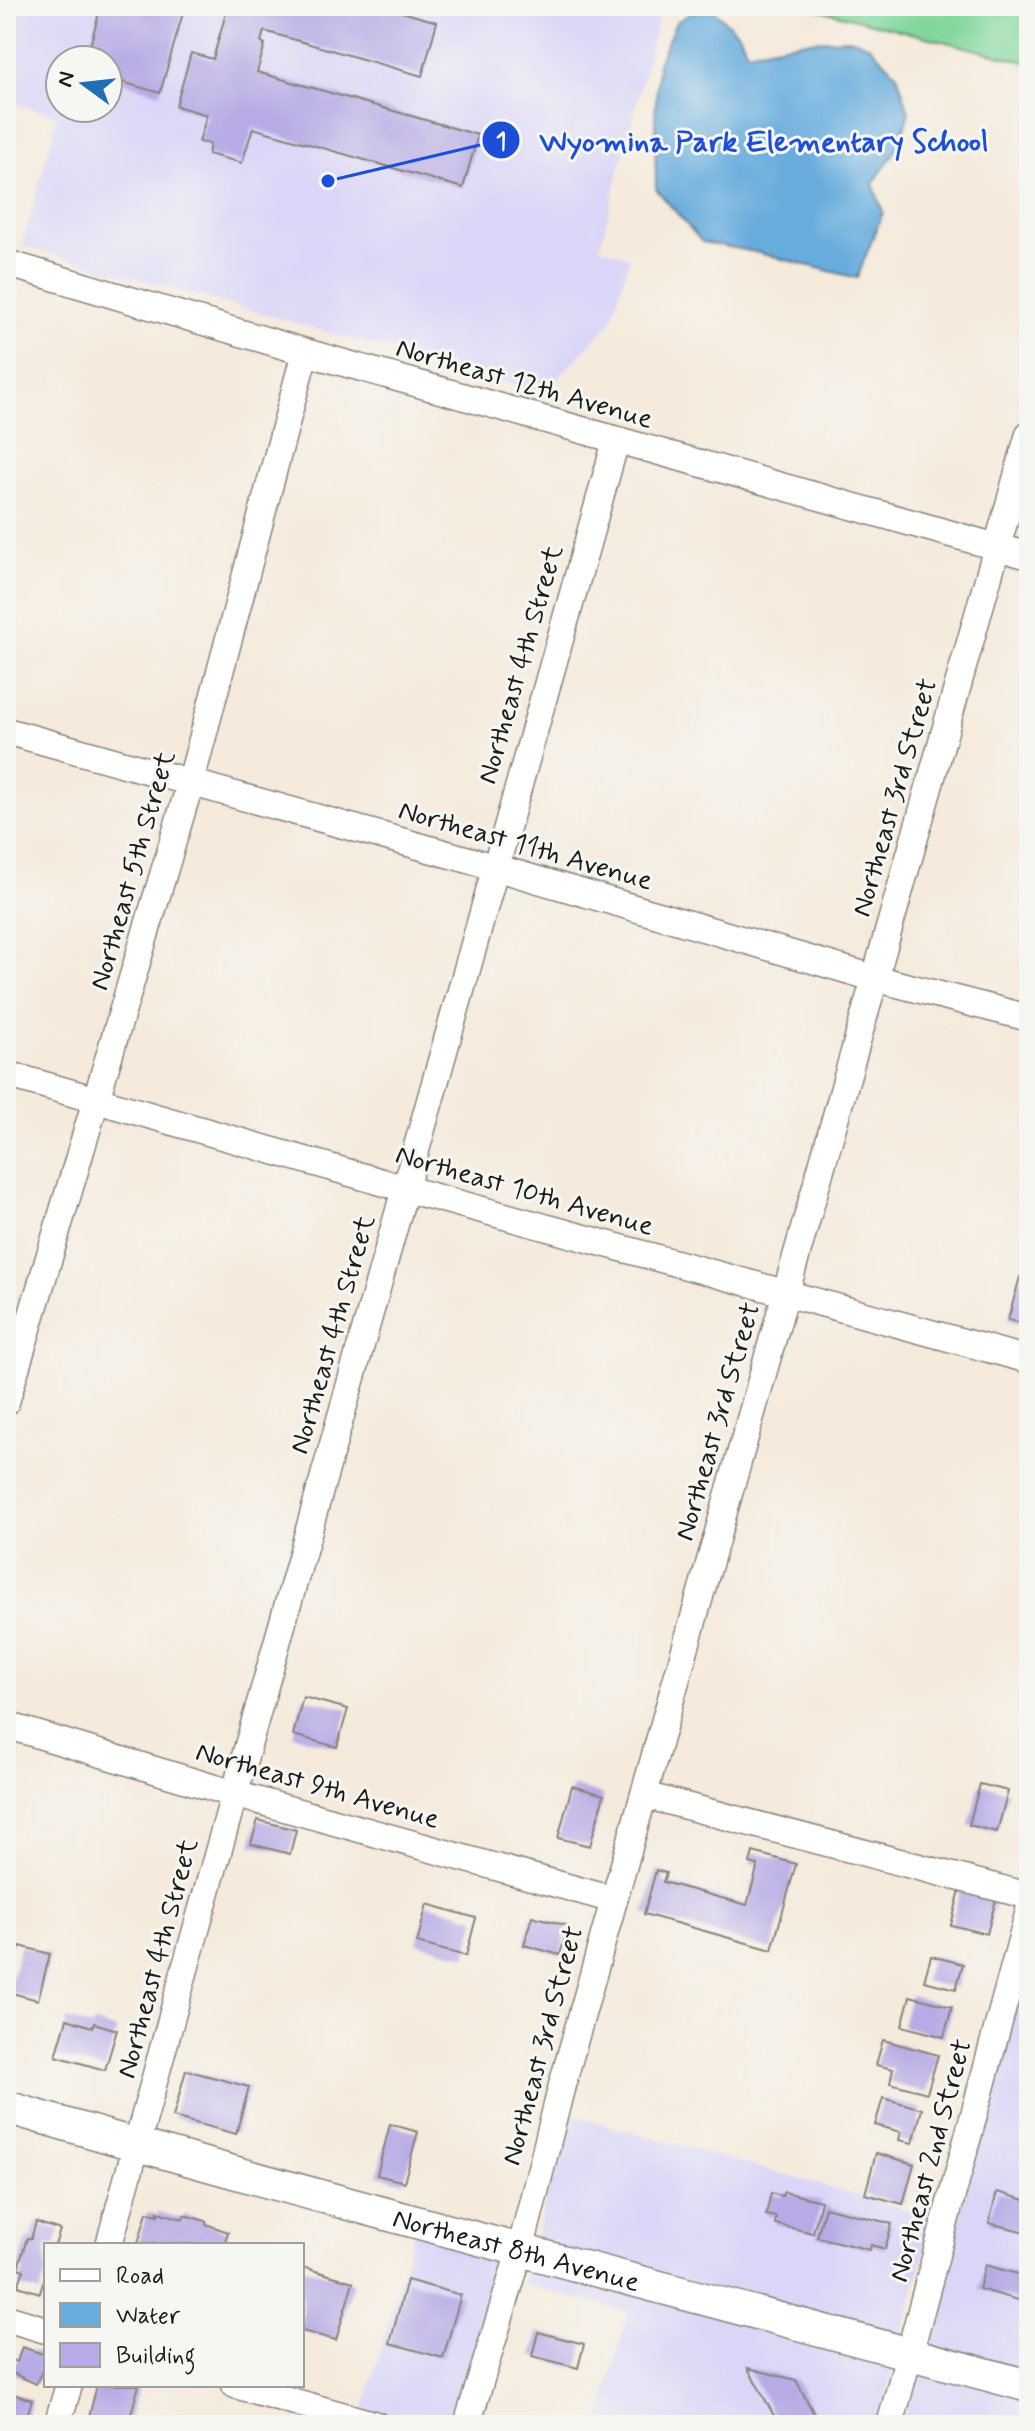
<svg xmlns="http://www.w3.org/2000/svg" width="1035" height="2431" viewBox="0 0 1035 2431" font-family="Mynerve,sans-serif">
<rect width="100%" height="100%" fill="#f6f6f2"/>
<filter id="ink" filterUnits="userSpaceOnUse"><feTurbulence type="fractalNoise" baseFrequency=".0125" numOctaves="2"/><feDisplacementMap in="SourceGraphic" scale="16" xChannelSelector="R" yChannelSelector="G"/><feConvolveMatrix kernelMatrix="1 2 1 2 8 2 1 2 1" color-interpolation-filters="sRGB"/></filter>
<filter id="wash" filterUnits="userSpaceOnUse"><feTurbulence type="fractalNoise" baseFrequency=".006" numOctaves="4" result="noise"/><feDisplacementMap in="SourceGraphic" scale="32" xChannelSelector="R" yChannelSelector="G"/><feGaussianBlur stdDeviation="1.8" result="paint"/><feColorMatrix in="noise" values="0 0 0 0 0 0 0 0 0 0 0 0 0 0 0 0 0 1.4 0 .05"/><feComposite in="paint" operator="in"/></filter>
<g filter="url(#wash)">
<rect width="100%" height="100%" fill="#f5eadb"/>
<g fill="#dad6f7" fill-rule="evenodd">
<path d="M6 6H661L600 247 630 257 611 322 544 393 22 246 58 116 6 101ZM60 60H108V108H60Z"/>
<polygon points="1029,1956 1029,2375 924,2346"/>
<polygon points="567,2114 934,2217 901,2340 534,2245"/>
<polygon points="414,2232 506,2258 455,2425 413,2425 363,2411"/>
<polygon points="528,2264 896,2360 878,2425 609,2425 599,2422 628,2312 522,2284"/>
<polygon points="918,2366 1029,2396 1029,2425 902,2425"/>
</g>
<polygon fill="#7dd599" stroke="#4c785a" stroke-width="2" points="804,6 1029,6 1029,63"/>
<polygon fill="#68acdd" stroke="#42647c" stroke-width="2" points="704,6 709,6 740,35 747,52 806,41 853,39 870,46 897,74 909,112 900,144 873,184 883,212 857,278 755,252 702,242 656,189 655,118 658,63 676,22"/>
<g id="blocks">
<g fill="#b8abe5">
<polygon points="101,6 185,6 160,93 108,78 108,60 86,60"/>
<polygon points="228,6 381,6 437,22 422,76 264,31 261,42 265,44 257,72 478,135 463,188 253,128 242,163 208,154 210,144 199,142 207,115 176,106 191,53 213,59"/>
<polygon points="1020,1277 1029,1279 1029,1325 1008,1320"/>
<polygon points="303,1697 348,1709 337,1747 293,1735"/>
<polygon points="980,1784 1008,1791 997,1832 969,1825"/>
<polygon points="572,1786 604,1795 590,1846 558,1838"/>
<polygon points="258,1820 296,1830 290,1854 251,1844"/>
<polygon points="753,1852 796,1864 772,1950 644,1914 656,1870 666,1873 663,1882 747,1905 758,1865 750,1863"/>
<polygon points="960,1890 996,1899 987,1934 951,1925"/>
<polygon points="427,1904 476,1918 466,1956 417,1943"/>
<polygon points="532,1916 568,1926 560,1955 524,1945"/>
<polygon points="20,1946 50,1954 38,2000 8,1992"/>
<polygon points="931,1956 963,1964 956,1989 924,1981"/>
<polygon points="910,1996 952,2007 944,2037 902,2026"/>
<polygon points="67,2019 92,2027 94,2023 117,2030 105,2070 56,2056"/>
<polygon points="883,2040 938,2055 927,2093 890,2083 893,2069 876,2065"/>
<polygon points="186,2070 249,2087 236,2134 173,2117"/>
<polygon points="883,2098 922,2109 913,2143 899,2140 901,2132 875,2125"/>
<polygon points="390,2124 418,2132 404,2182 377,2175"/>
<polygon points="876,2153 914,2164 903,2204 865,2194"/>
<polygon points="784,2192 821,2201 813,2233 775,2224 776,2217 766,2215 771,2193 782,2196"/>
<polygon points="997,2192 1029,2201 1029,2233 989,2223"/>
<polygon points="825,2207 892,2224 885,2249 871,2245 870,2250 817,2237"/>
<polygon points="147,2212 158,2215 158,2212 183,2219 184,2215 206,2221 206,2224 228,2232 224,2245 138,2243"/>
<polygon points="36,2222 60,2230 55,2245 46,2245 46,2273 40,2293 18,2286 24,2270 18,2268 27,2238 31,2239"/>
<polygon points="985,2265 1029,2277 1029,2303 979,2289"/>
<polygon points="302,2267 353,2282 336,2340 302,2331"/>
<polygon points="407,2280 461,2295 443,2358 390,2343"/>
<polygon points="538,2332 584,2344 578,2368 532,2356"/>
<polygon points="22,2347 46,2355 46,2363 36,2384 8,2371 12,2360 17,2362"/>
<polygon points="748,2368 796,2380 820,2425 779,2425"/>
<polygon points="97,2385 139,2385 128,2425 87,2425"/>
<polygon points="7,2392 32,2400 25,2422 6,2416"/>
</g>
</g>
</g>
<g filter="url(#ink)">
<use href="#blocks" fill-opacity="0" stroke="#88837c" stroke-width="2"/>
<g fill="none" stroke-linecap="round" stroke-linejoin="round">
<defs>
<g id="minor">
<polyline points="6,263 305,352 1029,556"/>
<polyline points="6,731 494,867 874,978 1029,1018"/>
<polyline points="6,1074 406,1189 1029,1360"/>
<polyline points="6,1402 191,781 305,352"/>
<polyline points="6,1725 234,1794 614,1900"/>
<polyline points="644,1795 1029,1896"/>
<polyline points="109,2245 185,1969 616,441"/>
<polyline points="6,2318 46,2330"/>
<polyline points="235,2385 376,2425"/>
<polyline points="57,2425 69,2385"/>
<polyline points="467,2425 520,2251 561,2089 614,1900 1029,434"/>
<polyline points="890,2425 1029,1911"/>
</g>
<g id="major">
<path id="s1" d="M6 2107C345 2207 688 2293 1029 2386"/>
</g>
</defs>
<use href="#minor" stroke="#88837c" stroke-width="29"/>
<use href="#major" stroke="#88837c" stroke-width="35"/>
<use href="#minor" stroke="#fff" stroke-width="26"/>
<use href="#major" stroke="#fff" stroke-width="32"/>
</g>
</g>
<g text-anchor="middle" stroke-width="6" stroke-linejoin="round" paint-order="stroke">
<g font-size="28" fill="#1c1c1c" stroke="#f6f6f2">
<text transform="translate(525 382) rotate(16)" y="10">Northeast 12th Avenue</text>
<text transform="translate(519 664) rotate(-74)" y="10">Northeast 4th Street</text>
<text transform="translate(893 797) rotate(-74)" y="10">Northeast 3rd Street</text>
<text transform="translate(526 844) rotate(16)" y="10">Northeast 11th Avenue</text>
<text transform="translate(131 870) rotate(-74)" y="10">Northeast 5th Street</text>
<text transform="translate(525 1189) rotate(16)" y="10">Northeast 10th Avenue</text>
<text transform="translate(331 1334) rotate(-74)" y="10">Northeast 4th Street</text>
<text transform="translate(716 1421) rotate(-74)" y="10">Northeast 3rd Street</text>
<text transform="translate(318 1784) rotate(16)" y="10">Northeast 9th Avenue</text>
<text transform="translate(156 1958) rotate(-75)" y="10">Northeast 4th Street</text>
<text transform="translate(541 2045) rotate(-75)" y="10">Northeast 3rd Street</text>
<text transform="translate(929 2160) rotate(-75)" y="10">Northeast 2nd Street</text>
<text dy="10" stroke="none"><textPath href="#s1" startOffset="530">Northeast 8th Avenue</textPath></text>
</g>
</g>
<path fill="none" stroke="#1d4ed8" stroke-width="3" d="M328 181L501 140"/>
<g fill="#1d4ed8" stroke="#f6f6f2" stroke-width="3">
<circle cx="328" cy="181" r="8"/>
<circle cx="501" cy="140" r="20"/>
</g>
<g font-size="24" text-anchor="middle" font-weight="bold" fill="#fff">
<text x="501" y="149">1</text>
</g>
<g font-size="30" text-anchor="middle" font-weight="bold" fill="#1d4ed8" stroke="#f6f6f2" stroke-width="6" stroke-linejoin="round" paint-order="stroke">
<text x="764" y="151">Wyomina Park Elementary School</text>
</g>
<rect width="1035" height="2431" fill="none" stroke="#f6f6f2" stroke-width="32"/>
<rect x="44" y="2243" width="260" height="144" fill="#f6f6f2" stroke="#9f9f9c" stroke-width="2"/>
<rect x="60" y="2269" width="40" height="12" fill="#ffffff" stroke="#9f9f9c" stroke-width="2"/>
<text x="116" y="2283" font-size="24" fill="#1c1c1c">Road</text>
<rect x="60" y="2303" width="40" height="24" fill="#68acdd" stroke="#9f9f9c" stroke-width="2"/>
<text x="116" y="2323" font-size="24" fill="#1c1c1c">Water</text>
<rect x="60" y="2343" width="40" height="24" fill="#b8abe5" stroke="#9f9f9c" stroke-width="2"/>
<text x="116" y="2363" font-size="24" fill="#1c1c1c">Building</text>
<g transform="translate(84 84) rotate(285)"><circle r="38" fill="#f6f6f2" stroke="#9f9f9c" stroke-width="2"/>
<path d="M0-6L14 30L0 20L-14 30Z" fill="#1f6fb2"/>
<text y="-12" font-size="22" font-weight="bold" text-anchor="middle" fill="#1c1c1c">N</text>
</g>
</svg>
